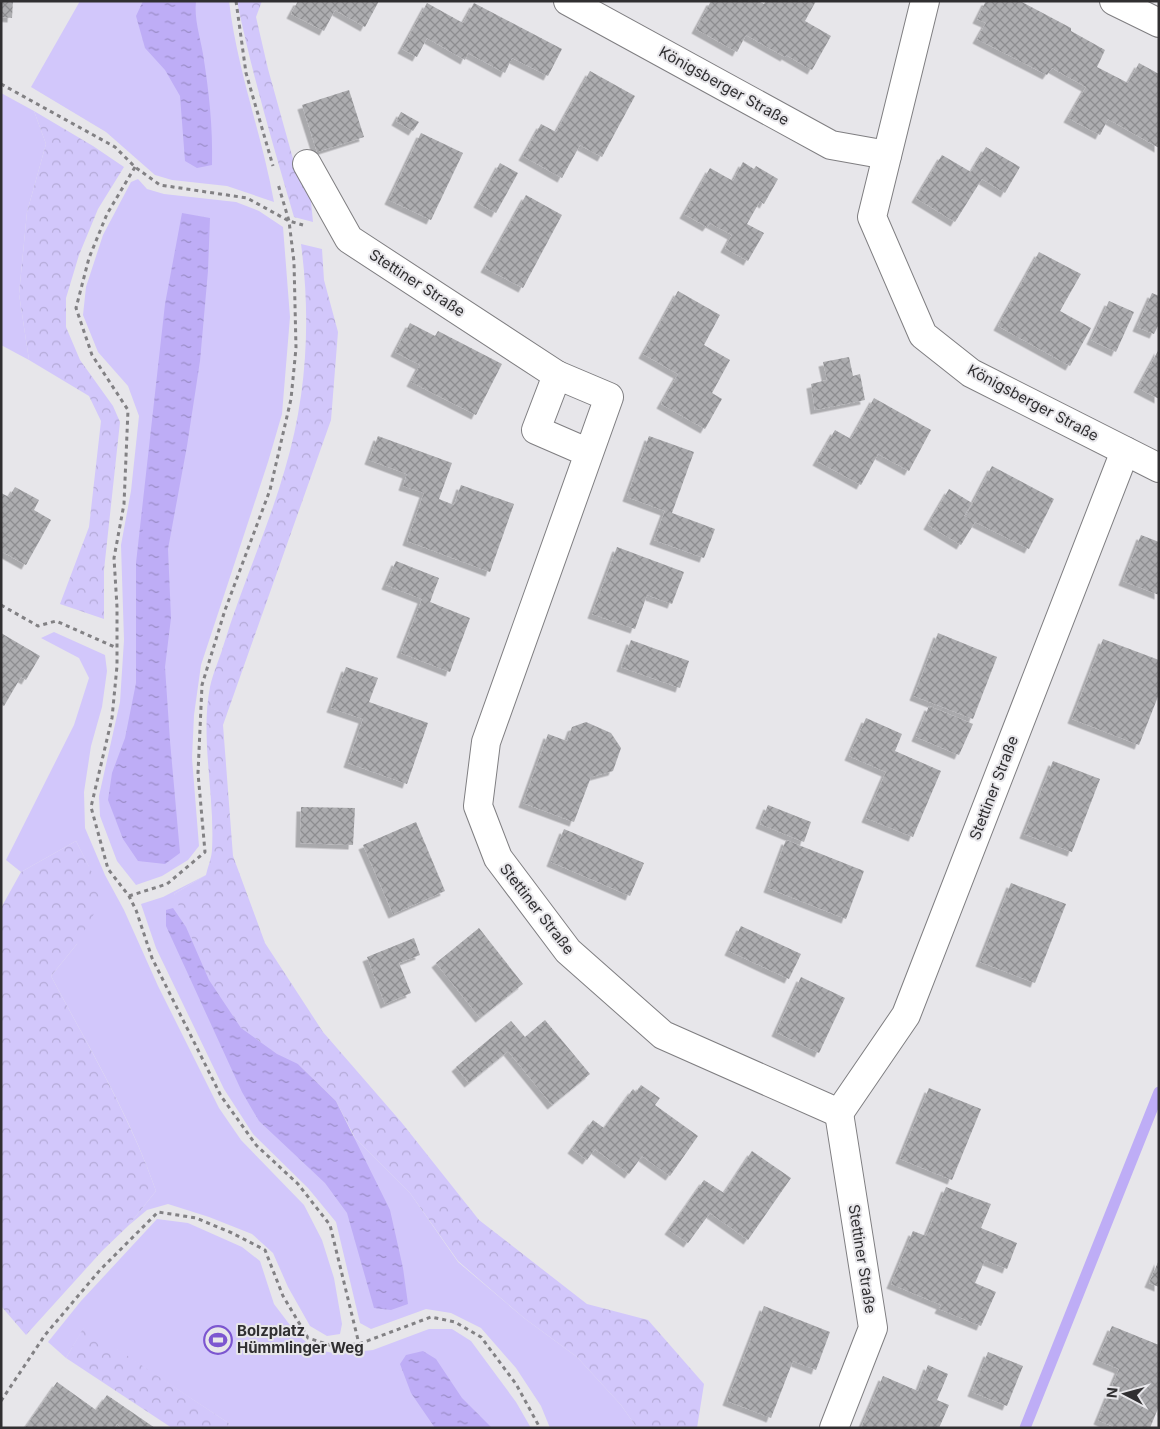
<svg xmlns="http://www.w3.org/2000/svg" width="1160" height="1429" viewBox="0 0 1160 1429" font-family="Inter,sans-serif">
<defs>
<pattern id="forest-crowns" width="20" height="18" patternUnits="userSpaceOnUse" patternTransform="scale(1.25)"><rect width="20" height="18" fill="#d2c7fb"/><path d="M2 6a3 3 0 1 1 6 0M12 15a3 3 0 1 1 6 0" fill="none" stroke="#b5abd8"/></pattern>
<pattern id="water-ripples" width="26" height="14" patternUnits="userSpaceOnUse" patternTransform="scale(1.25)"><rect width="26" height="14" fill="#beadf6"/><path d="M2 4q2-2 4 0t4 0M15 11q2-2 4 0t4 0" fill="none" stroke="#9b8dc8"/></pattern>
<pattern id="building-cross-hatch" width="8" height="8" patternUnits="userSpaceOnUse" patternTransform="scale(1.25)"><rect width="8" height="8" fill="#adadb0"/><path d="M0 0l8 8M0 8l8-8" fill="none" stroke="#8d8d90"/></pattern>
<filter id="shadow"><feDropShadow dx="-4.5" dy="4.5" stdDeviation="0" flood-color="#0004"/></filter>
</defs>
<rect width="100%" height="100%" fill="#e7e6ea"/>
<g fill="#d2c7fb">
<path d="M80 1H229C237 70 262 135 274 202L227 186 172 180 155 175 106 132 31 87Z"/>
<polygon points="1,93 34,111 46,144 27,212 19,294 29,360 1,345"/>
<polygon points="138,179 147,189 164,194 236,202 259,211 283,227 290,317 282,414 268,462 201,665 194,715 192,758 199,846 188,860 162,876 136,885 117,861 100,816 99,796 120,702 124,640 121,545 131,491 139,416 128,386 98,352 83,315 86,287 103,235 131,182"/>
<path d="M54 632 105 655 107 671 102 707 91 746 84 792 85 828 105 875 124 910 158 986 219 1108 241 1140 304 1205 322 1240 334 1278 342 1324 340 1334 327 1336 310 1326 288 1287 273 1253 252 1234 209 1217 168 1204 147 1210 128 1226 156 1191C130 1115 88 1046 51 976L77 944 89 867 76 841 21 872 6 860 74 725 89 678 79 658 41 638Z"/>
<polygon points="206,875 174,894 298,1064 355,1138 410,1193 458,1262 524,1318 577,1357 621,1405 637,1428 550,1428 541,1406 516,1368 481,1328 451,1313 426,1309 371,1329 360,1323 336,1222 308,1188 253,1134 224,1089 156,948 141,904 163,897"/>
<polygon points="157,1219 188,1223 242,1247 260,1261 274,1304 296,1333 314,1349 338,1354 373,1350 429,1329 452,1329 471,1341 516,1402 531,1428 227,1428 230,1424 84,1328 66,1358 48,1342 81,1301"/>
</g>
<g fill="url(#forest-crowns)">
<path d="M237 1H262L256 17 268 69 295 166 311 201 313 222 294 217C273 145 252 74 237 1Z"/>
<polygon points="34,111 93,146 124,167 98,209 79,255 66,298 66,327 80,360 113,406 120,422 104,570 104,619 60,604 89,527 101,421 89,396 29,360 19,294 27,212 46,144"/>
<path d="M301 244 322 249 324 280 338 332 331 420 223 725 233 856 265 943 323 1032 402 1123 479 1220 587 1304 648 1320 704 1384 697 1428H637L621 1405 577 1357 524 1318 458 1261 410 1193 355 1138 336 1101 298 1064 277 1054 241 1028 209 980 174 894 206 875C208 866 212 857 212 849 215 796 200 738 210 687 213 673 219 660 223 647 241 587 268 529 285 469 307 396 311 319 301 244Z"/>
<path d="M76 841 104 896 77 944 51 976C88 1046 130 1116 156 1191L128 1226 102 1251 26 1335 1 1306V908L21 872Z"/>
<polygon points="84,1327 230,1424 227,1428 172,1428 66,1358"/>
</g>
<g fill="url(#water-ripples)">
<path d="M143 1H196C194 19 200 36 203 54 209 91 213 128 212 165L197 168 185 161 180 96 165 70 145 48 136 16Z"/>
<polygon points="182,213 210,218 208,271 200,361 187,446 168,549 171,618 165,667 170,741 180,853 165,864 138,861 123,839 108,800 112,773 125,738 136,683 136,563 165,304"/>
<polygon points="173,908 186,927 209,980 241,1028 277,1054 298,1064 336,1101 390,1210 403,1268 408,1304 391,1310 374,1308 347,1213 325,1183 259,1121 242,1092 166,926 166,910"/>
<polygon points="423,1351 436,1359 462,1398 492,1428 435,1428 411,1393 400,1364 406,1355"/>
</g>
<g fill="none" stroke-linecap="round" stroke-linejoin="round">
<polyline stroke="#beadf6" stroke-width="11" points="1025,1428 1159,1092"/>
</g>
<g fill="url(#building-cross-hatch)" filter="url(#shadow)">
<polygon points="1,1 13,1 12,18 1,17"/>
<polygon points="298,1 379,1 365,27 335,10 324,31 291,14"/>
<polygon points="711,1 758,1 764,4 766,1 816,1 805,21 831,36 812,70 786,55 785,57 746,35 737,52 696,29"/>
<polygon points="986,1 1020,1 1071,28 1071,31 1105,50 1097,67 1128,83 1139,63 1159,74 1159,148 1108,119 1100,135 1068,118 1086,87 1052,68 1047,75 977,39 986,23 977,19"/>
<polygon points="427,3 463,23 474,3 562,49 548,76 512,58 505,73 468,53 465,60 427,38 417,57 402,49"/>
<polygon points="590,71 635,96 602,157 580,145 562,178 523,156 541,124 556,132"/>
<polygon points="349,90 364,137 317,152 302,105"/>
<polygon points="401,112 419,122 413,131 396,121"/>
<polygon points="421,133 463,153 431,220 389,200"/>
<polygon points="986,147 1020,167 1005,193 982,179 955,222 916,198 942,155 971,172"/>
<polygon points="743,162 754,169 756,166 778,179 764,204 760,201 747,224 764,233 748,261 725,248 732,235 710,223 707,227 684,214 710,168 733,181"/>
<polygon points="500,163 518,173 496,213 478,203"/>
<polygon points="526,195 562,215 523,288 485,268"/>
<polygon points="1039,252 1081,274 1060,311 1091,328 1070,366 998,326"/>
<polygon points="678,291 720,315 704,345 730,360 712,393 722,399 705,429 661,404 678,374 643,354"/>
<polygon points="1152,293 1159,296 1159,324 1154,334 1137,327"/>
<polygon points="1109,301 1134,312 1116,352 1091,340"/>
<polygon points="410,323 435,336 438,331 502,364 476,415 411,382 420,365 395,352"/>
<polygon points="1159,349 1159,399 1138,388"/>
<polygon points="849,357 853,376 860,374 865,400 815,410 811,384 827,380 823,362"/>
<polygon points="874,398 931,430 909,471 878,454 861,485 817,461 835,430 851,439"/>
<polygon points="378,436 452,463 439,499 454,505 461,485 514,504 490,572 407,541 424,493 403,486 407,474 369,460"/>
<polygon points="649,436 694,452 672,513 715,529 704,558 654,540 665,511 627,497"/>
<polygon points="992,466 1054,499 1029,549 975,522 961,545 928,525 949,489 972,503 964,516 971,519 966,516"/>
<polygon points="15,487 39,500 34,510 51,520 26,565 1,551 1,493 9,497"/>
<polygon points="1141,535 1159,542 1159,595 1123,581"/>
<polygon points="617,547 684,572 672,604 647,595 635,629 592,614"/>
<polygon points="396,561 439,578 430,602 470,618 450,672 401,653 422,599 386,585"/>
<polygon points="1,633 40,656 26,680 21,677 4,706 1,704"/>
<polygon points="938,633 997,657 973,719 914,696"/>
<polygon points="1103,639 1159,660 1159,694 1139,745 1072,719"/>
<polygon points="631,640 689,661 680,688 621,667"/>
<polygon points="346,667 378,678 369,702 428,723 407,784 348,763 363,719 331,708"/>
<polygon points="929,706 973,724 959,755 916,737"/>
<polygon points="866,718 902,734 895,751 941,771 913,837 866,818 886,772 849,756"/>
<polygon points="586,722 611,733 621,748 613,771 591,777 574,822 523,803 548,734 567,741 572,727"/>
<polygon points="1053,761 1100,779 1072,852 1024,834"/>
<polygon points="768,805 811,822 804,842 760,824"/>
<polygon points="301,807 355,808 353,845 300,843"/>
<polygon points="416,822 445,891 393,914 363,845"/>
<polygon points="564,829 644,863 630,896 551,862"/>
<polygon points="786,840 864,871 846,919 768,888"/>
<polygon points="1011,883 1066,904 1035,983 980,962"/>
<polygon points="741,926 801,954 789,979 729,951"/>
<polygon points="479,928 523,984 480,1018 436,963"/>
<polygon points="414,938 420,955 399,963 411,993 385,1004 367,957"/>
<polygon points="801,977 845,998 819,1053 776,1032"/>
<polygon points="545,1020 590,1074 552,1105 508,1051 469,1083 456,1067 511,1021 525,1037"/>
<polygon points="641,1085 660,1098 655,1105 698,1136 670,1176 642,1156 629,1174 595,1149 587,1160 572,1149 593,1120 604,1128 633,1089 636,1092"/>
<polygon points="929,1088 981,1109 952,1180 900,1159"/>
<polygon points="752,1151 791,1178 748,1240 710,1213 688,1243 669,1230 704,1180 724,1193"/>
<polygon points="946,1187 991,1204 981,1228 1017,1243 1007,1269 985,1260 975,1283 996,1292 981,1326 939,1309 941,1305 891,1284 913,1231 926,1236"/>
<polygon points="1159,1260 1159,1287 1149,1283"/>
<polygon points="764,1306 830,1332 816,1370 793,1361 771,1418 727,1401"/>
<polygon points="1112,1326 1159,1345 1159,1406 1150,1428 1116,1428 1098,1420 1119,1369 1097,1360"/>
<polygon points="988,1352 1023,1366 1007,1406 972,1392"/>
<polygon points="928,1365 948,1374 937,1400 949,1405 939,1428 861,1428 883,1376 918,1391"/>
<polygon points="57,1382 96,1410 107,1395 155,1428 122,1428 117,1424 114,1428 25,1428"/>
</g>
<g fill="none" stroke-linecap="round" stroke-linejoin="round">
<defs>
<g id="street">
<polyline points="568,1 831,145 887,155"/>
<polyline points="925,1 872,217 923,335 971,373 1159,468"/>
<polyline points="1114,1 1159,23"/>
<polyline points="307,164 349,239 557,375"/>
<polyline points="589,453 536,430 557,375 609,397 486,742 478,806 498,858 568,951 663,1035 839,1113 906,1015 1125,451"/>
<polyline points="834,1428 873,1328 839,1113"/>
</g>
</defs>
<use href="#street" stroke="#7f7e81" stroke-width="30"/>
<g stroke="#828184" stroke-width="3" stroke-dasharray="4 4" stroke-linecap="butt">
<polyline points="236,1 246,73 273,166"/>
<polyline points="1,84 115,147 135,167 160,185 247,198 289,221 303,225"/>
<polyline points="135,167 107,214 89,258 76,308 92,355 128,410 124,504 114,558 117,607 117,666 112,718 91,807 108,869 129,896 136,910 152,958 221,1096 256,1145 298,1184 330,1225 359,1344"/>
<polyline points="1,605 38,626 56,621 117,648"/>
<polyline points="129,896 167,884 205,852 198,773 202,685 225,610 270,490 291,399 296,348 294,262 289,221 278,184"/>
<polyline points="1,1401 45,1335 100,1270 158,1212 196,1218 232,1233 265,1250 283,1296 308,1338 333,1346 359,1344 431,1317 455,1322 481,1337 516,1384 540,1428"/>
</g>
<use href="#street" stroke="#fff" stroke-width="28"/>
</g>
<defs>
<symbol id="stadium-ring" viewBox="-11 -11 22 22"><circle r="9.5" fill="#e7e6ea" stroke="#7c56d0" stroke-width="1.5"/><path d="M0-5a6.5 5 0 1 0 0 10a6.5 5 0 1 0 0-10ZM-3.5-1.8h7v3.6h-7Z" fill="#7c56d0"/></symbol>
</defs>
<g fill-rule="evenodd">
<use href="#stadium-ring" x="202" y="1324" width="32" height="32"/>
</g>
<g text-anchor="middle" stroke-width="4" stroke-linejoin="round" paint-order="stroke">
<g font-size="15" fill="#302f31" stroke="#e7e6ea">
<text transform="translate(724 86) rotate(29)" y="5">Königsberger Straße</text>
<text transform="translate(417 283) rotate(33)" y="5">Stettiner Straße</text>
<text transform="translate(1033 403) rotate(28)" y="5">Königsberger Straße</text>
<text transform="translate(994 788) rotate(-69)" y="5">Stettiner Straße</text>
<text transform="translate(537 909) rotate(52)" y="5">Stettiner Straße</text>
<text transform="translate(862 1259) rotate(81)" y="5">Stettiner Straße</text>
</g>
<g font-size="15" font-weight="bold" fill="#302f31" stroke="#e7e6ea" text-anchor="start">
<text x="237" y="1336">Bolzplatz<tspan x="237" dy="17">Hümmlinger Weg</tspan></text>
</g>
</g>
<rect width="1160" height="1429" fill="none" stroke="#302f31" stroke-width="5"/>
<g transform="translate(1125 1394) rotate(276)" stroke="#e7e6ea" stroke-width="4" paint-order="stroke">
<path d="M0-4L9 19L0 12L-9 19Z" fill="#302f31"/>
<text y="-8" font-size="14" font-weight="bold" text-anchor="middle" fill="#302f31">N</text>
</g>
</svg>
